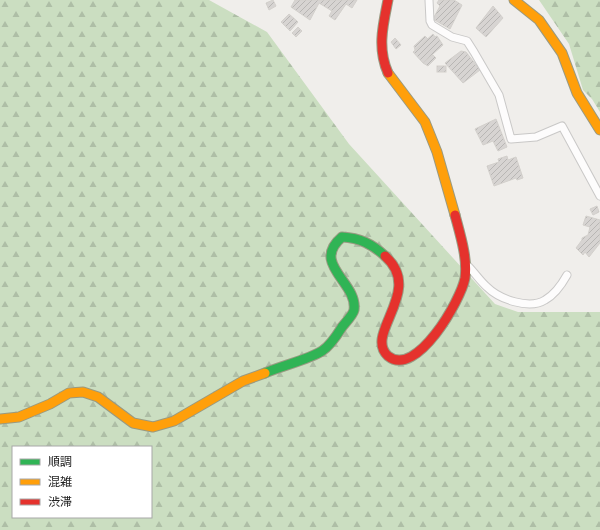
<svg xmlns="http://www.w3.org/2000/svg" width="600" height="530" viewBox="0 0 600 530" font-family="'DejaVu Sans','Noto Sans JP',sans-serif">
<defs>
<pattern id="forest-firs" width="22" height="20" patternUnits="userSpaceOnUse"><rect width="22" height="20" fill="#cbdec1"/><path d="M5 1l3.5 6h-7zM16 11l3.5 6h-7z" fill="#aebea6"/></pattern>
<pattern id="building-hatch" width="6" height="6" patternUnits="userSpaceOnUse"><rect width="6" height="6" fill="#d7d4d2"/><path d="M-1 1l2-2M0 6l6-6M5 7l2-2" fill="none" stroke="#b8b6b4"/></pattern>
</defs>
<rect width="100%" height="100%" fill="#f0eeeb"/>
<g fill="url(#forest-firs)" fill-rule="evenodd">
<path d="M0 0H209L267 32 349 144 495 304 518 312H600V530H0ZM13 447H151V517H13Z"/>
<polygon points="539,0 600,0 600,112 592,99 583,90 569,44"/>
</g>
<g fill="url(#building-hatch)" stroke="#d3d0cc">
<polygon points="273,0 276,6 269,10 266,3"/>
<polygon points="295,0 357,0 352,8 346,4 335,20 329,16 332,11 319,3 310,20 291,7"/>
<polygon points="439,0 454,0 462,5 450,29 433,19 440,6 437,3"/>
<polygon points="493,6 503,18 486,37 476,28"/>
<polygon points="289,14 298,22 290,31 281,22"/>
<polygon points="298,27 302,31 296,37 292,33"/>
<polygon points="433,34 435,37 437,36 443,45 423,63 413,52"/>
<polygon points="425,36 428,39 415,50 414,46"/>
<polygon points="395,38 401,45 396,49 391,42"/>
<polygon points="461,51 466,52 480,70 463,83 445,63"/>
<polygon points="433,55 436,58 428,66 423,63"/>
<rect x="437" y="66" width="9" height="6"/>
<polygon points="496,119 507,147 498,151 493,141 483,145 475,129"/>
<polygon points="507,156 508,160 516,157 523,178 517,180 516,178 494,186 487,166 499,162 498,159"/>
<polygon points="597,206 599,212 593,215 590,209"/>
<polygon points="586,216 600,220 600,243 589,257 585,252 583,255 576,248 582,240 582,238 588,235 590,227 583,225"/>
</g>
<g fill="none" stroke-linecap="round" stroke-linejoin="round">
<defs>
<g id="lane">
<polyline points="429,0 430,21 432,25 452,37 467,41 474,52 499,95 511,139 536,137 562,126 600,196"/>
<path d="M468 266C475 273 480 281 487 287 499 299 529 310 545 300 554 295 562 284 567 275"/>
</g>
<path id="fast" d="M265 373C279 367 312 358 322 351 331 345 337 335 342 327 346 322 353 315 354 310 358 282 310 264 342 237 360 238 372 244 385 256"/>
<g id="slow">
<polyline points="514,0 539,20 562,53 577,93 600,130"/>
<polyline points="388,73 425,122 437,152 455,215"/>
<polyline points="0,419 19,417 50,404 69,393 83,392 98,397 133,423 153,427 174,421 243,381 265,373"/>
</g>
<g id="jam">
<path d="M388 0C383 25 377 48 388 73"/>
<path d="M385 256C425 291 363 334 388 356 416 379 461 300 465 278 468 259 460 234 455 215"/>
</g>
</defs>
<use href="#lane" stroke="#c9c8c7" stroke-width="9"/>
<use href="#fast" stroke="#999a82" stroke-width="11"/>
<use href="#slow" stroke="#999a82" stroke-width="11"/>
<use href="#jam" stroke="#999a82" stroke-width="11"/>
<use href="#lane" stroke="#fdfcfc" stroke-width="7"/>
<use href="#fast" stroke="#30b455" stroke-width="9"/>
<use href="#slow" stroke="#ff9f0a" stroke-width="9"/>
<use href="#jam" stroke="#e5322d" stroke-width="9"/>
</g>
<rect x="12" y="446" width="140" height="72" fill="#ffffff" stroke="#a7a7a7"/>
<rect x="20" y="459" width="20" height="6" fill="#30b455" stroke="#a7a7a7"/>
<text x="48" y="466" font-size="12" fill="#222222">順調</text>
<rect x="20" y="479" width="20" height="6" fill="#ff9f0a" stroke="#a7a7a7"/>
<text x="48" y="486" font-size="12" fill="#222222">混雑</text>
<rect x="20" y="499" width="20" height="6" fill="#e5322d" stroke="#a7a7a7"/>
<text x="48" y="506" font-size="12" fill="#222222">渋滞</text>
</svg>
